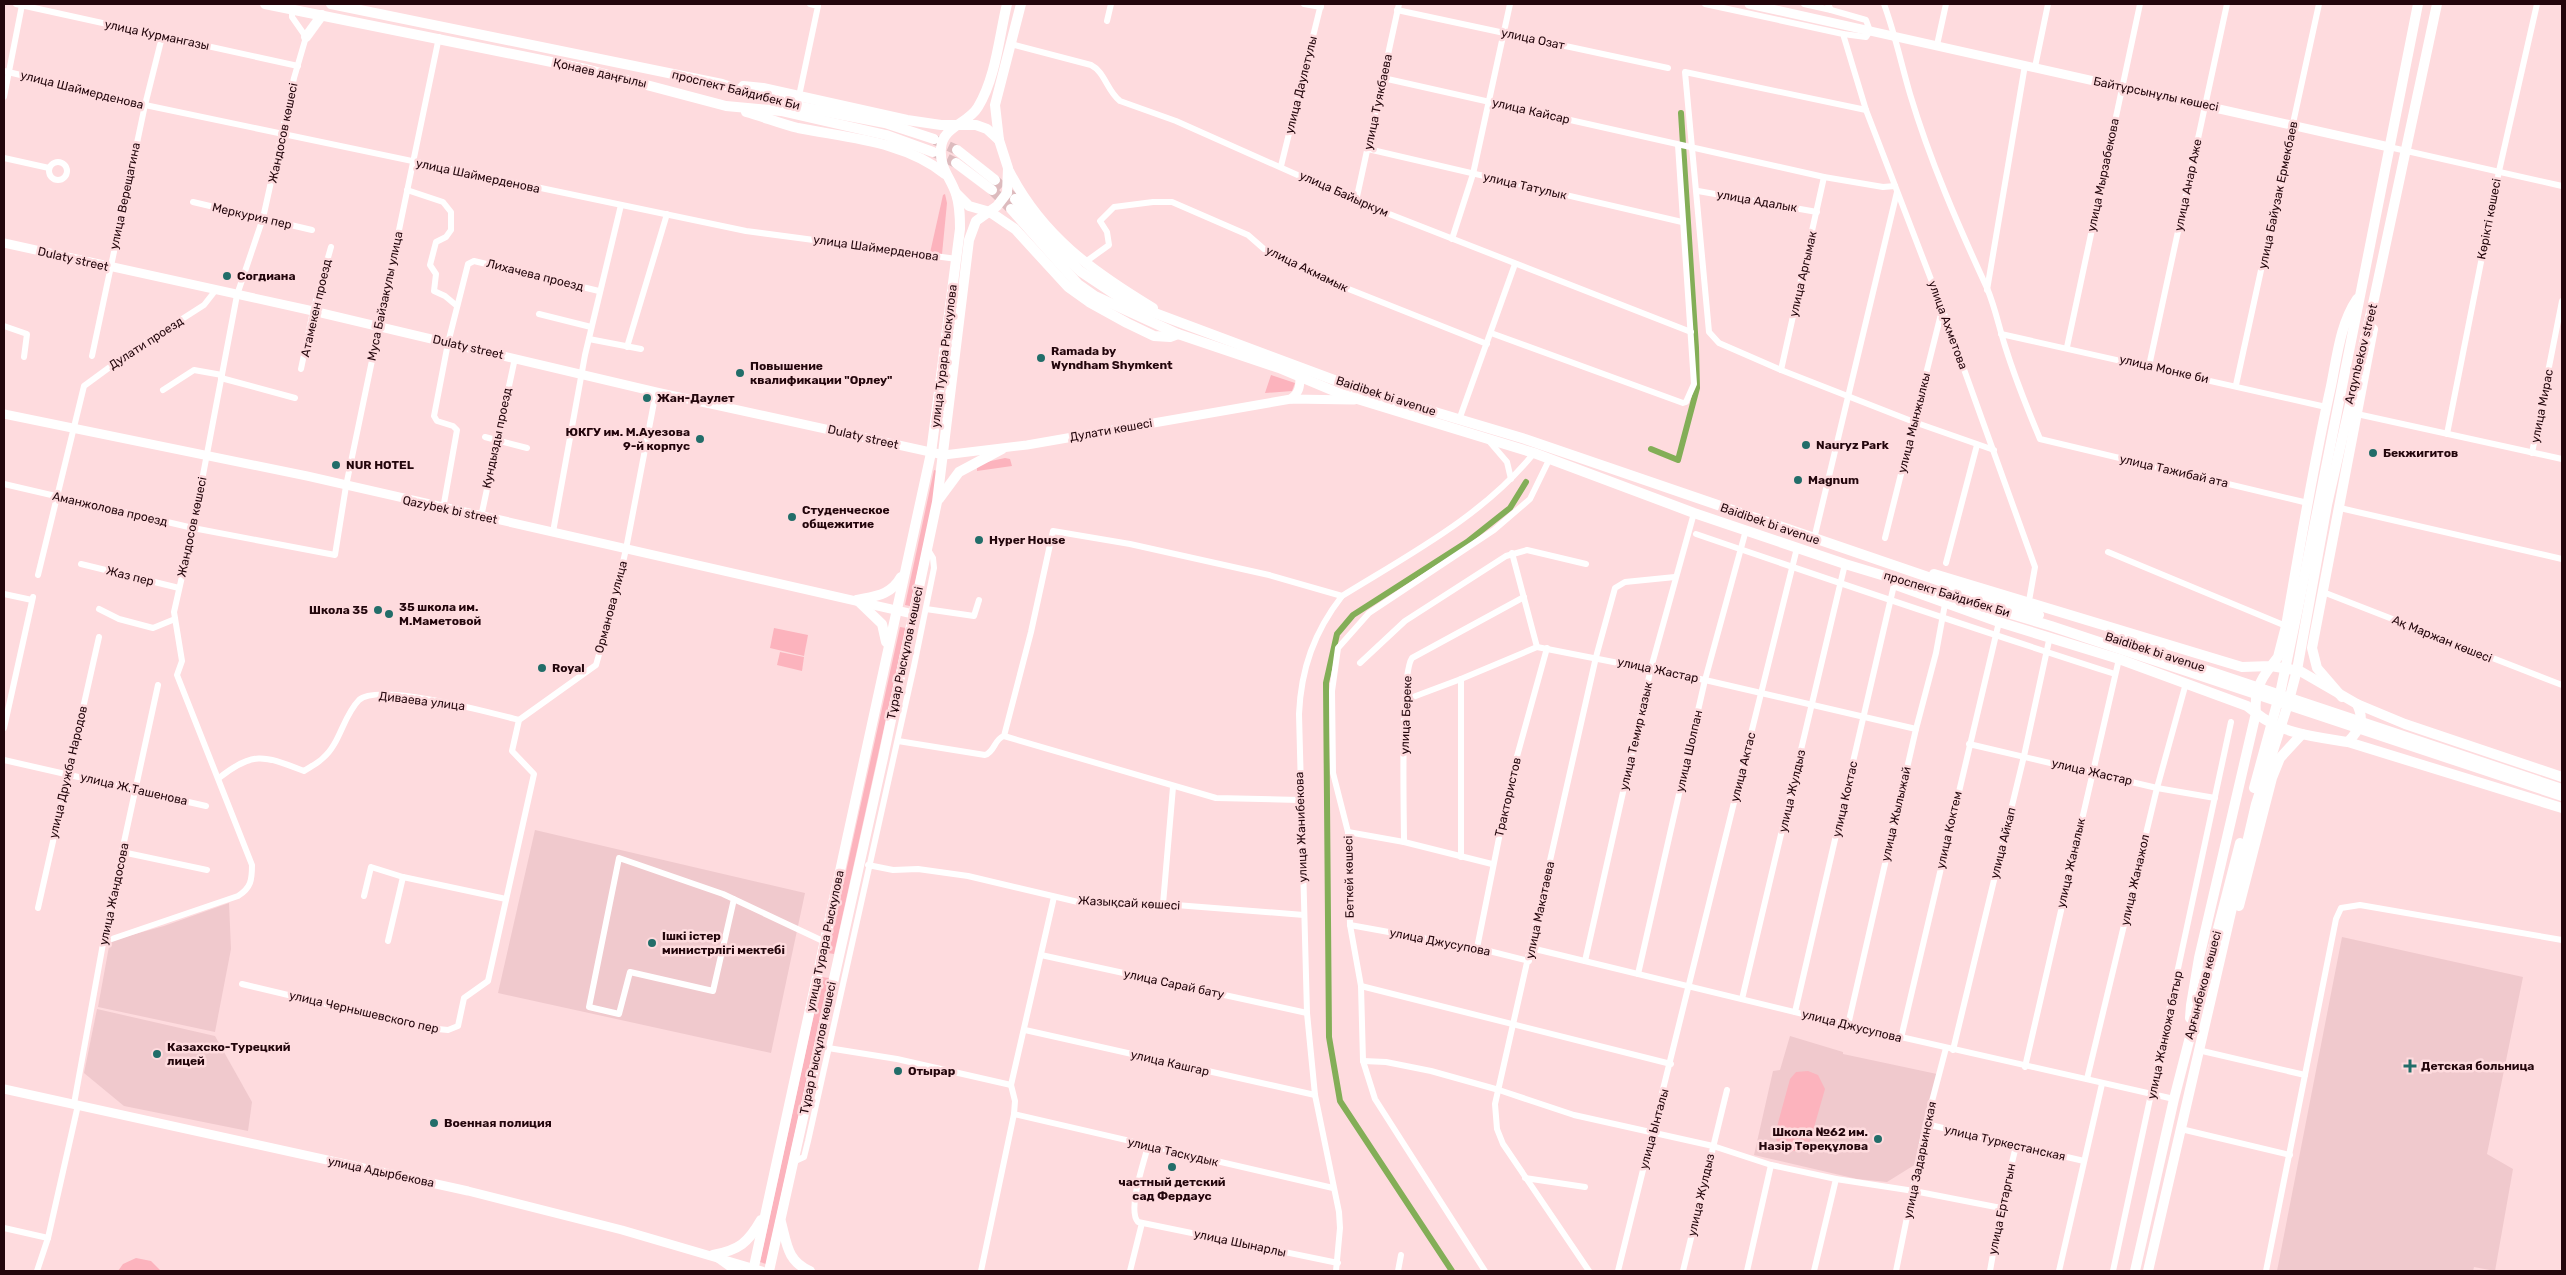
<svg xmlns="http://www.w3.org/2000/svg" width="2566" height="1275" viewBox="0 0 2566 1275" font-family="Rubik,sans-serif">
<rect width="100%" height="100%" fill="#fedbde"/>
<g fill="#f0c9cd">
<polygon points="535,830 805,893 771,1053 498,993"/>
<polygon points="229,903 231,949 215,1032 98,1007 110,941 164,926"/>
<polygon points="2342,937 2523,977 2487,1154 2513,1169 2495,1271 2474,1267 2473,1271 2277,1271"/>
<polygon points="97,1009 215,1036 252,1102 248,1131 124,1106 84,1073"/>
<polygon points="1790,1036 1843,1052 1843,1054 1937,1074 1916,1164 1887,1182 1857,1179 1754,1155 1773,1071 1780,1070"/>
</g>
<g fill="#fcb3bd">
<polygon points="945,194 947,203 942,254 930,253 943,195"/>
<polygon points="1271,375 1295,383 1292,391 1265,393"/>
<polygon points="1005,458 1010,459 1012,466 977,471 977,464"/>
<polygon points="934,470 940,472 910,606 905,605"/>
<polygon points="900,627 906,628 834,954 828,953"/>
<polygon points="774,628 808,635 804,656 770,648"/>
<polygon points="780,652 804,657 802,671 777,665"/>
<polygon points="822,977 829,978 766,1264 760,1262"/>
<path d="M1808 1071 1818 1075 1825 1089 1809 1145C1795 1155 1778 1154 1775 1134L1790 1079 1796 1072Z"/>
<polygon points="136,1258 151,1261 161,1271 118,1271 123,1264"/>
</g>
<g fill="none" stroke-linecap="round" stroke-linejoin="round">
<g stroke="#83ae57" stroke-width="6">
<polyline points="1651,449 1678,460 1697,388 1696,348 1681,113"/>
<polyline points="1452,1271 1340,1101 1329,1037 1326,683 1337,634 1353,615 1467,542 1510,508 1526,482"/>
</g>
<g stroke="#ddbbbe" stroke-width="10" stroke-dasharray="10 5" stroke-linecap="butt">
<polyline points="935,140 957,150"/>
<polyline points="934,152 956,163"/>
<polyline points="995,180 1015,199"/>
<polyline points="992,190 1011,209"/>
</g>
<g stroke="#fff" stroke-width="6">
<polyline points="16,4 298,66"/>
<polyline points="1304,4 1321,7"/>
<polyline points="1705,4 1843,34 1866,110 1942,308 2035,567 2029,601"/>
<polyline points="1804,4 1831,10 1828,4"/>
<path d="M1884 4C1895 34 1901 63 1910 94 1930 161 1958 225 1987 288 1995 307 1999 327 2005 346 2015 378 2027 408 2040 439L2308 503"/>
<polyline points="1397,10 1668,68"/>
<polyline points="1831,10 1866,20 1870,31 1866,37 1843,34"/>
<polyline points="1107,21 1111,4"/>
<path d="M1011 44 1091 65C1105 72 1107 91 1120 101L1176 121 1356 201 1691 332"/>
<polyline points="1937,45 1946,4"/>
<polyline points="2035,67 2048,4"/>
<polyline points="4,71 145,105 746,231 957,259"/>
<polyline points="1383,78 1824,177 1883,187 1895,186"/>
<polyline points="799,96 818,6 810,4"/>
<polyline points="4,97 22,5"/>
<polyline points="1866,110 1685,72 1709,332 1719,343 1781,370 1914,422 1994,450"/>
<polyline points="2389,147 2562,186"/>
<polyline points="1368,149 1682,222"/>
<polyline points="4,158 49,168"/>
<circle cx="58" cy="171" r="9"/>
<polyline points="1281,166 1321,4"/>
<polyline points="407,190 443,202 451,212 451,230 446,237 436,242 430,265 436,274 434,291 445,296 457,306"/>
<polyline points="1698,191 1817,212"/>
<polyline points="1356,201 1399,4"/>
<polyline points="193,202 312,230"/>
<polyline points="1452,239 1473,174 1510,4"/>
<polyline points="1084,263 1109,245 1107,232 1100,221 1114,207 1153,202 1172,202 1248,235 1264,249 1341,286 1487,344"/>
<polyline points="1987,290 2025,65"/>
<polyline points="539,314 591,327"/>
<polyline points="4,326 27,334 24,357"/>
<polyline points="1491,333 1683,403 1686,402 1694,384 1678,145"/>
<polyline points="2001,334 2326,407"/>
<polyline points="589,339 641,349"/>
<polyline points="627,347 667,214"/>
<polyline points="2067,347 2140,4"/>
<polyline points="92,356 145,105 162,37"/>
<polyline points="2149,366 2227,4"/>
<polyline points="301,369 313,311 331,247"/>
<polyline points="1781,370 1824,177"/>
<polyline points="221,378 295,398"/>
<polyline points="2236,385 2319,4"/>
<polyline points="163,390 194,370 222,375"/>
<polyline points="2357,414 2562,459"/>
<polyline points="1459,420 1515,264"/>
<polyline points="2447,434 2499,171 2537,4"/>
<polyline points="485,437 527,448"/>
<polyline points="1489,441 1507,462 1511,479"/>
<polyline points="2532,453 2562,301"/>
<polyline points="4,484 193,528 335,555 346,486 439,37"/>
<polyline points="2340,508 2562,559"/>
<polyline points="443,509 457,430 453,426 437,421 434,416 448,343 468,264 474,261 599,291"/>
<polyline points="481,517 515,358"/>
<polyline points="553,532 585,355 621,205"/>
<path d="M1696 534C1836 582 1975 629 2115 674"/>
<polyline points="1885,538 1942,310"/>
<polyline points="1814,539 1897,192"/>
<polyline points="2108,552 2286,626"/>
<polyline points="1512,553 1537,647"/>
<polyline points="1946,563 1977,445"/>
<polyline points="81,564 179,588"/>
<polyline points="38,575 84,386 129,353 204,305 215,291"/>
<polyline points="2323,592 2562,685"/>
<polyline points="4,594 32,600"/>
<polyline points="99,609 119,619 153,628 175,619"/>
<polyline points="926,609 974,616 979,600"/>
<polyline points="1360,663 1405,621 1506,556 1527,550 1586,564"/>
<polyline points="1461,679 1461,857"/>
<polyline points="1405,700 1461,679 1537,647 1705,680 1916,729"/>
<polyline points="4,728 33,597"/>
<polyline points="1004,736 1031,632 1053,531 1130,544 1269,575 1342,596"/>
<path d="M898 741 985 755C995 752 994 739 1004 736L1216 798 1299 800"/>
<polyline points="1969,744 2157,788 2215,798"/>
<polyline points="4,760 206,806"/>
<path d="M219 778C254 750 265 756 304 771 310 767 318 763 323 758 340 744 343 716 359 700 379 682 492 713 519 720"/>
<polyline points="1348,832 1404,842 1492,864"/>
<path d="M1404 842C1404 812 1400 675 1412 658L1524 597"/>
<polyline points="122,852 207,870"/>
<polyline points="868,865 893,870 918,869 968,876 1078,902 1163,904 1304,915"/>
<polyline points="364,896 371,867 403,877"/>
<polyline points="734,899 713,991 630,972 619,1014 589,1007 619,858 723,894 825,942"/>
<polyline points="1163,904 1173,787"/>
<polyline points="38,908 99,637"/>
<polyline points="1350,925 1477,948 1529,961"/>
<polyline points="388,941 403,877 506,899"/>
<path d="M103 942 238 896C251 888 252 880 252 865L177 675 182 661 174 612 193 528 237 295 263 218 294 78 306 37 292 17V4"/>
<polyline points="1477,948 1511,778 1547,648"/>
<polyline points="1531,948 1848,1025 2174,1099"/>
<polyline points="1041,955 1307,1013"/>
<polyline points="1585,961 1651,668 1694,513"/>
<polyline points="1638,974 1705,680 1746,530"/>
<polyline points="242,984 427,1028 448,1030 458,1026 464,998 488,981 534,774 512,751 519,720 596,665 614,602 626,549 656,392"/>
<polyline points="1361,986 1671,1064"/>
<polyline points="1742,999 1845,564"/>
<polyline points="1795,1012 1894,585"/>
<polyline points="1848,1025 1916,729 1936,653 1945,604"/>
<polyline points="1025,1030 1315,1095"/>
<polyline points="1901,1038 1999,622"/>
<polyline points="828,1048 897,1059 1011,1085"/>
<polyline points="1953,1050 2024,756 2050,636"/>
<polyline points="2198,1050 2305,1075"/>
<polyline points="1363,1061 1386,1062 1431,1071 1499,1090 1574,1115 1713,1146 1771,1165 1836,1179 1914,1191 2001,1208"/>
<polyline points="2025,1067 2119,659"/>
<polyline points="2087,1079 2157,788 2186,683"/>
<polyline points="74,1104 108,916 158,685"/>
<polyline points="1014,1114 1333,1188"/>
<polyline points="1926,1124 2084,1161"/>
<polyline points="2181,1129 2290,1155"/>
<path d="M1148 1146C1144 1162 1127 1210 1138 1222L1338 1263"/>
<polyline points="793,1162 804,1157 808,1141 914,666 934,568 933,558 927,548"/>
<polyline points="1525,1178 1585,1187"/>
<polyline points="4,1228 48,1238"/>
<polyline points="37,1271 48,1238 78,1105"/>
<polyline points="981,1271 1014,1114 1015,1101 1011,1085 1054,897"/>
<polyline points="1130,1271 1142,1223"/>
<path d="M1336 1271 1340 1228 1339 1212 1315 1095 1307 1013 1299 714C1301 669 1314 632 1342 596 1410 554 1483 516 1534 453"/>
<polyline points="1398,1271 1401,1255"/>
<polyline points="1485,1271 1375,1099 1363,1061 1361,986 1350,925 1348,832 1333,773 1332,691 1338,648 1369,613 1494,530 1530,499 1549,460"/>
<polyline points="1589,1271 1503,1144 1497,1129 1495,1104 1596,657 1615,588 1625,582 1675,577"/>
<polyline points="1618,1271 1797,548"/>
<polyline points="1683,1271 1727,1090"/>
<polyline points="1747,1271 1771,1165"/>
<polyline points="1814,1271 1836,1179"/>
<polyline points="1896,1271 1926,1124 1946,1048"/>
<polyline points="1990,1271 2001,1208 2016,1146"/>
<polyline points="2059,1271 2102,1084"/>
<polyline points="2113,1271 2231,722"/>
<polyline points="2266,1271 2336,919 2341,908 2360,905 2562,940"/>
</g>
<g stroke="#fff" stroke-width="9">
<polyline points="1749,4 2389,147"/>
<polyline points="4,243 313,311 656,392 944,455 1027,445 1291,399 1354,400"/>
<path d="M1291 399C1299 392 1300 388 1300 377"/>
<polyline points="4,414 307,476 913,614"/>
<polyline points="4,1089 468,1191 622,1230 762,1271"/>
</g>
<g stroke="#fff" stroke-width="10">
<polyline points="265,4 586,69 726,106 781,111 886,135 933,152"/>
<polyline points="331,4 722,84 781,103 885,123 934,139"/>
<polyline points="306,37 322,15"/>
<polyline points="743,86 763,88 907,120 941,125 976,125 987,129 999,140"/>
<path d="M746 112C764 117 781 124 798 128 848 138 904 141 945 174"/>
<polyline points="957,150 995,180"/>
<polyline points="956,163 992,190"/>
<path d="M1009 171C1042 236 1092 271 1153 308"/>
<polyline points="956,193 969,206 990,212 1015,229 1068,287 1089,302 1127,323 1154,336 1170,337 1178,334"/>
<polyline points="1015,199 1056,248 1080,271 1128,303 1361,390 1525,439 2039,615"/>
<polyline points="1011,209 1078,284 1095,296 1178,334 1279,368 1341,394 1534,453 1694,513 1845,564 2051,626 2562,796"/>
<polyline points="939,499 959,472 1002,449"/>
<path d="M1934 574 2242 667 2271 666 2278 657 2286 626C2300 546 2313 466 2331 386 2337 357 2340 324 2357 299"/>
<polyline points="1896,585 1999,622 2119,659 2247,706 2256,713 2199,958 2191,1005 2190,1018"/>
<polyline points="857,600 882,624 886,642"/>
<path d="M857 600C876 596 891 595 901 577"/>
<polyline points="2110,638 2562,789"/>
<path d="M2271 666 2300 671 2357 704C2365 721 2360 729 2348 742 2316 737 2282 734 2256 713 2254 694 2259 681 2271 666Z"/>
<polyline points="2342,697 2317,668 2312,648 2373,329"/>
<polyline points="2357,704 2405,724 2562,777"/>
<polyline points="2348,742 2562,808"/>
<polyline points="2254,788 2281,689 2299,603 2418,4"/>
<polyline points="2239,906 2272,778 2280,758 2302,734"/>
<path d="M781 1222C787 1244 787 1261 810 1271"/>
<path d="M713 1255C739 1250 748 1243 761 1220"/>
<polyline points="716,1256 737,1271"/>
<path d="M753 1271 931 453 960 229C960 217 960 206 956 194 951 178 939 168 941 148 943 126 968 124 978 107 996 77 999 37 1007 4"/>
<polyline points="769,1271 883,758 937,502 969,240 976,221 997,206 1007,193 1008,168 999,140 995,105 1021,4"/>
<polyline points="2135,1271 2174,1099 2240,843"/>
<polyline points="2148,1271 2256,804 2288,704 2297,670 2327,505 2374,299 2437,4"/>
</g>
</g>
<g fill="#226d69" stroke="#fedbde" stroke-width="2">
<circle cx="227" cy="276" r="5"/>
<circle cx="1041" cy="358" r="5"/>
<circle cx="740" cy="373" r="5"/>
<circle cx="647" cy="398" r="5"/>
<circle cx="700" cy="439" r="5"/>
<circle cx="1806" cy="445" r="5"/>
<circle cx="2373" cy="453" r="5"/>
<circle cx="336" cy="465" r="5"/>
<circle cx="1798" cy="480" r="5"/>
<circle cx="792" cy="517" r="5"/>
<circle cx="979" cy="540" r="5"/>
<circle cx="378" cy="610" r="5"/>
<circle cx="389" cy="614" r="5"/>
<circle cx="542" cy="668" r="5"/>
<circle cx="652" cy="943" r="5"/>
<circle cx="157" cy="1054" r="5"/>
<path d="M2407.5 1058.5h5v5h5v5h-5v5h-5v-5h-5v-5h5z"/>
<circle cx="898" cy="1071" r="5"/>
<circle cx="434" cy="1123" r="5"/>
<circle cx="1878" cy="1139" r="5"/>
<circle cx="1172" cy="1167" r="5"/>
</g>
<g text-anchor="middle" stroke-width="5" stroke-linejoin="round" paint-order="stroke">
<g font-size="12" fill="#23060c" stroke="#fedbde">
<text transform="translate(157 35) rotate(12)" y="4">улица Курмангазы</text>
<text transform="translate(1533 39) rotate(12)" y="4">улица Озат</text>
<text transform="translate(600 73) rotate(13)" y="4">Қонаев даңғылы</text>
<text transform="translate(1301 85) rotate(-76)" y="4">улица Даулетулы</text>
<text transform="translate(82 90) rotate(14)" y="4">улица Шаймерденова</text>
<text transform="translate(736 90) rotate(14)" y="4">проспект Байдибек Би</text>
<text transform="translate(2156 94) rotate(12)" y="4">Байтұрсынұлы көшесі</text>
<text transform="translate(1378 102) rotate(-78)" y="4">улица Туякбаева</text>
<text transform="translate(1531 111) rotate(13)" y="4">улица Кайсар</text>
<text transform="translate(283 133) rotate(-78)" y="4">Жандосов көшесі</text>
<text transform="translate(2103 175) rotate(-78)" y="4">улица Мырзабекова</text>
<text transform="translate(478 176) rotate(12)" y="4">улица Шаймерденова</text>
<text transform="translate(2188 185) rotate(-78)" y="4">улица Анар Аже</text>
<text transform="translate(1525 186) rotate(13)" y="4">улица Татулык</text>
<text transform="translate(1344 194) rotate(24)" y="4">улица Байыркум</text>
<text transform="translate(2278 195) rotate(-78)" y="4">улица Байузак Ермекбаев</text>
<text transform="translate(125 196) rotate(-78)" y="4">улица Верещагина</text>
<text transform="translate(1757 201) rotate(10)" y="4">улица Адалык</text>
<text transform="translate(252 216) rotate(13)" y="4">Меркурия пер</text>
<text transform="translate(2489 219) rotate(-79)" y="4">Көрікті көшесі</text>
<text transform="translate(876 248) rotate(8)" y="4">улица Шаймерденова</text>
<text transform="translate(73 259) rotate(13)" y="4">Dulaty street</text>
<text transform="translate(1307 269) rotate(26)" y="4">улица Акмамык</text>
<text transform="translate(1803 274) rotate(-77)" y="4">улица Аргымак</text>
<text transform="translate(535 275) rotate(14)" y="4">Лихачева проезд</text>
<text transform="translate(385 296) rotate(-78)" y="4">Муса Байзакулы улица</text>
<text transform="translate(316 308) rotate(-77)" y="4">Атамекен проезд</text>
<text transform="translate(1948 325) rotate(70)" y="4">улица Ахметова</text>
<text transform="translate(146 343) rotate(-33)" y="4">Дулати проезд</text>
<text transform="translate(468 347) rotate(13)" y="4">Dulaty street</text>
<text transform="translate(2361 354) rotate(-76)" y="4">Arqynbekov street</text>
<text transform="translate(944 356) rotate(-83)" y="4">улица Турара Рыскулова</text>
<text transform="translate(2164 369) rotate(13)" y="4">улица Монке би</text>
<text transform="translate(1386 396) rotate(18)" y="4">Baidibek bi avenue</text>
<text transform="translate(2542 406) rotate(-79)" y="4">улица Мирас</text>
<text transform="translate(1914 423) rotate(-76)" y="4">улица Мынжылкы</text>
<text transform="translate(1111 430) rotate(-10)" y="4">Дулати көшесі</text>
<text transform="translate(863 437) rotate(13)" y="4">Dulaty street</text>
<text transform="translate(497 438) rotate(-78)" y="4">Кундызды проезд</text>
<text transform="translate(2174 471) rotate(13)" y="4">улица Тажибай ата</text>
<text transform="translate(110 509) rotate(13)" y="4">Аманжолова проезд</text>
<text transform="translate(450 510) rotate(12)" y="4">Qazybek bi street</text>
<text transform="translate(1770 524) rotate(19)" y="4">Baidibek bi avenue</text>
<text transform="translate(192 527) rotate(-78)" y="4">Жандосов көшесі</text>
<text transform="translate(130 576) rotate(14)" y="4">Жаз пер</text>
<text transform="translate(1947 594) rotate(17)" y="4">проспект Байдибек Би</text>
<text transform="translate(611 607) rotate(-75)" y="4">Орманова улица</text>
<text transform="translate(2442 639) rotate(22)" y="4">Ақ Маржан көшесі</text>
<text transform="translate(2155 652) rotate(18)" y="4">Baidibek bi avenue</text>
<text transform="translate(905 653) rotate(-78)" y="4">Тұрар Рыскұлов көшесі</text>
<text transform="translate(1658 670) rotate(12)" y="4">улица Жастар</text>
<text transform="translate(422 701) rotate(7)" y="4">Диваева улица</text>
<text transform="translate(1406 715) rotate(-88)" y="4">улица Береке</text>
<text transform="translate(1636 736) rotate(-77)" y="4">улица Темир казык</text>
<text transform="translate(1689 751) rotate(-77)" y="4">улица Шолпан</text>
<text transform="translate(1743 767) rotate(-76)" y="4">улица Актас</text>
<text transform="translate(68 772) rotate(-77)" y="4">улица Дружба Народов</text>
<text transform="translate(2092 772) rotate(13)" y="4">улица Жастар</text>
<text transform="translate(134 789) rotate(13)" y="4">улица Ж.Ташенова</text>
<text transform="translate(1792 791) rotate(-77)" y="4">улица Жулдыз</text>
<text transform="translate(1508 797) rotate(-77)" y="4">Трактористов</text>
<text transform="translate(1845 799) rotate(-77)" y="4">улица Коктас</text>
<text transform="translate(1896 814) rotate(-77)" y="4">улица Жылыжай</text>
<text transform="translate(1301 827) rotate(-92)" y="4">улица Жанибекова</text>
<text transform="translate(1949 830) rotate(-77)" y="4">улица Коктем</text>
<text transform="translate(2003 843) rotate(-76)" y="4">улица Айкап</text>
<text transform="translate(2071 863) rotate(-77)" y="4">улица Жаналык</text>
<text transform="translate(1349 877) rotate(-91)" y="4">Беткей көшесі</text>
<text transform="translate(2135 880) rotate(-77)" y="4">улица Жанажол</text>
<text transform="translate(114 894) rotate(-78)" y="4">улица Жандосова</text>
<text transform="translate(1129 903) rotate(3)" y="4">Жазықсай көшесі</text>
<text transform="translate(1540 910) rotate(-78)" y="4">улица Макатаева</text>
<text transform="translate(825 941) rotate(-78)" y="4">улица Турара Рыскулова</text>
<text transform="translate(1440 942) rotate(11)" y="4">улица Джусупова</text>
<text transform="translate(1174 984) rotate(12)" y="4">улица Сарай бату</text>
<text transform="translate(2203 985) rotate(-75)" y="4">Арғынбеков көшесі</text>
<text transform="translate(364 1012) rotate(13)" y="4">улица Чернышевского пер</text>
<text transform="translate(1852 1026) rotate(14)" y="4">улица Джусупова</text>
<text transform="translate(2165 1035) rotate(-78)" y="4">улица Жанкожа батыр</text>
<text transform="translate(818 1048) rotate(-78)" y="4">Тұрар Рыскұлов көшесі</text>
<text transform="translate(1170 1063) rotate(13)" y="4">улица Кашгар</text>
<text transform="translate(1654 1129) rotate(-75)" y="4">улица Ынталы</text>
<text transform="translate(2005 1143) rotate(13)" y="4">улица Туркестанская</text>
<text transform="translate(1173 1152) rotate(13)" y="4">улица Таскудык</text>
<text transform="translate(1920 1160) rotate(-78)" y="4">улица Задарьинская</text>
<text transform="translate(381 1172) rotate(12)" y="4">улица Адырбекова</text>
<text transform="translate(1701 1195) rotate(-77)" y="4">улица Жулдыз</text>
<text transform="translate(2002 1209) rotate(-78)" y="4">улица Ертаргын</text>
<text transform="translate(1240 1243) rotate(12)" y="4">улица Шынарлы</text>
</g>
<g font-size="12" font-weight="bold" fill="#23060c" stroke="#fedbde" text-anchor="start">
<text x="237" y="280">Согдиана</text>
<text x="1051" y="355">Ramada by<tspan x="1051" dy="14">Wyndham Shymkent</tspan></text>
<text x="750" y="370">Повышение<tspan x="750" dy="14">квалификации "Орлеу"</tspan></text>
<text x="657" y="402">Жан-Даулет</text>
<text x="690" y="436" text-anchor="end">ЮКГУ им. М.Ауезова<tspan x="690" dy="14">9-й корпус</tspan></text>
<text x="1816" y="449">Nauryz Park</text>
<text x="2383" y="457">Бекжигитов</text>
<text x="346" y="469">NUR HOTEL</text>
<text x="1808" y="484">Magnum</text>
<text x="802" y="514">Студенческое<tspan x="802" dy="14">общежитие</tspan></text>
<text x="989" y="544">Hyper House</text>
<text x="399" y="611">35 школа им.<tspan x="399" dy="14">М.Маметовой</tspan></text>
<text x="368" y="614" text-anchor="end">Школа 35</text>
<text x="552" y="672">Royal</text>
<text x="662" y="940">Ішкі істер<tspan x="662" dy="14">министрлігі мектебі</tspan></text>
<text x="167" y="1051">Казахско-Турецкий<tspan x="167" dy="14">лицей</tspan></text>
<text x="2421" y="1070">Детская больница</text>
<text x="908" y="1075">Отырар</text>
<text x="444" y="1127">Военная полиция</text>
<text x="1868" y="1136" text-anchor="end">Школа №62 им.<tspan x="1868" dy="14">Назір Төреқұлова</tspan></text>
<text x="1172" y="1186" text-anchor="middle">частный детский<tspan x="1172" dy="14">сад Фердаус</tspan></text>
</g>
</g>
<rect width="2566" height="1275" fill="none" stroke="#23060c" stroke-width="10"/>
</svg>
